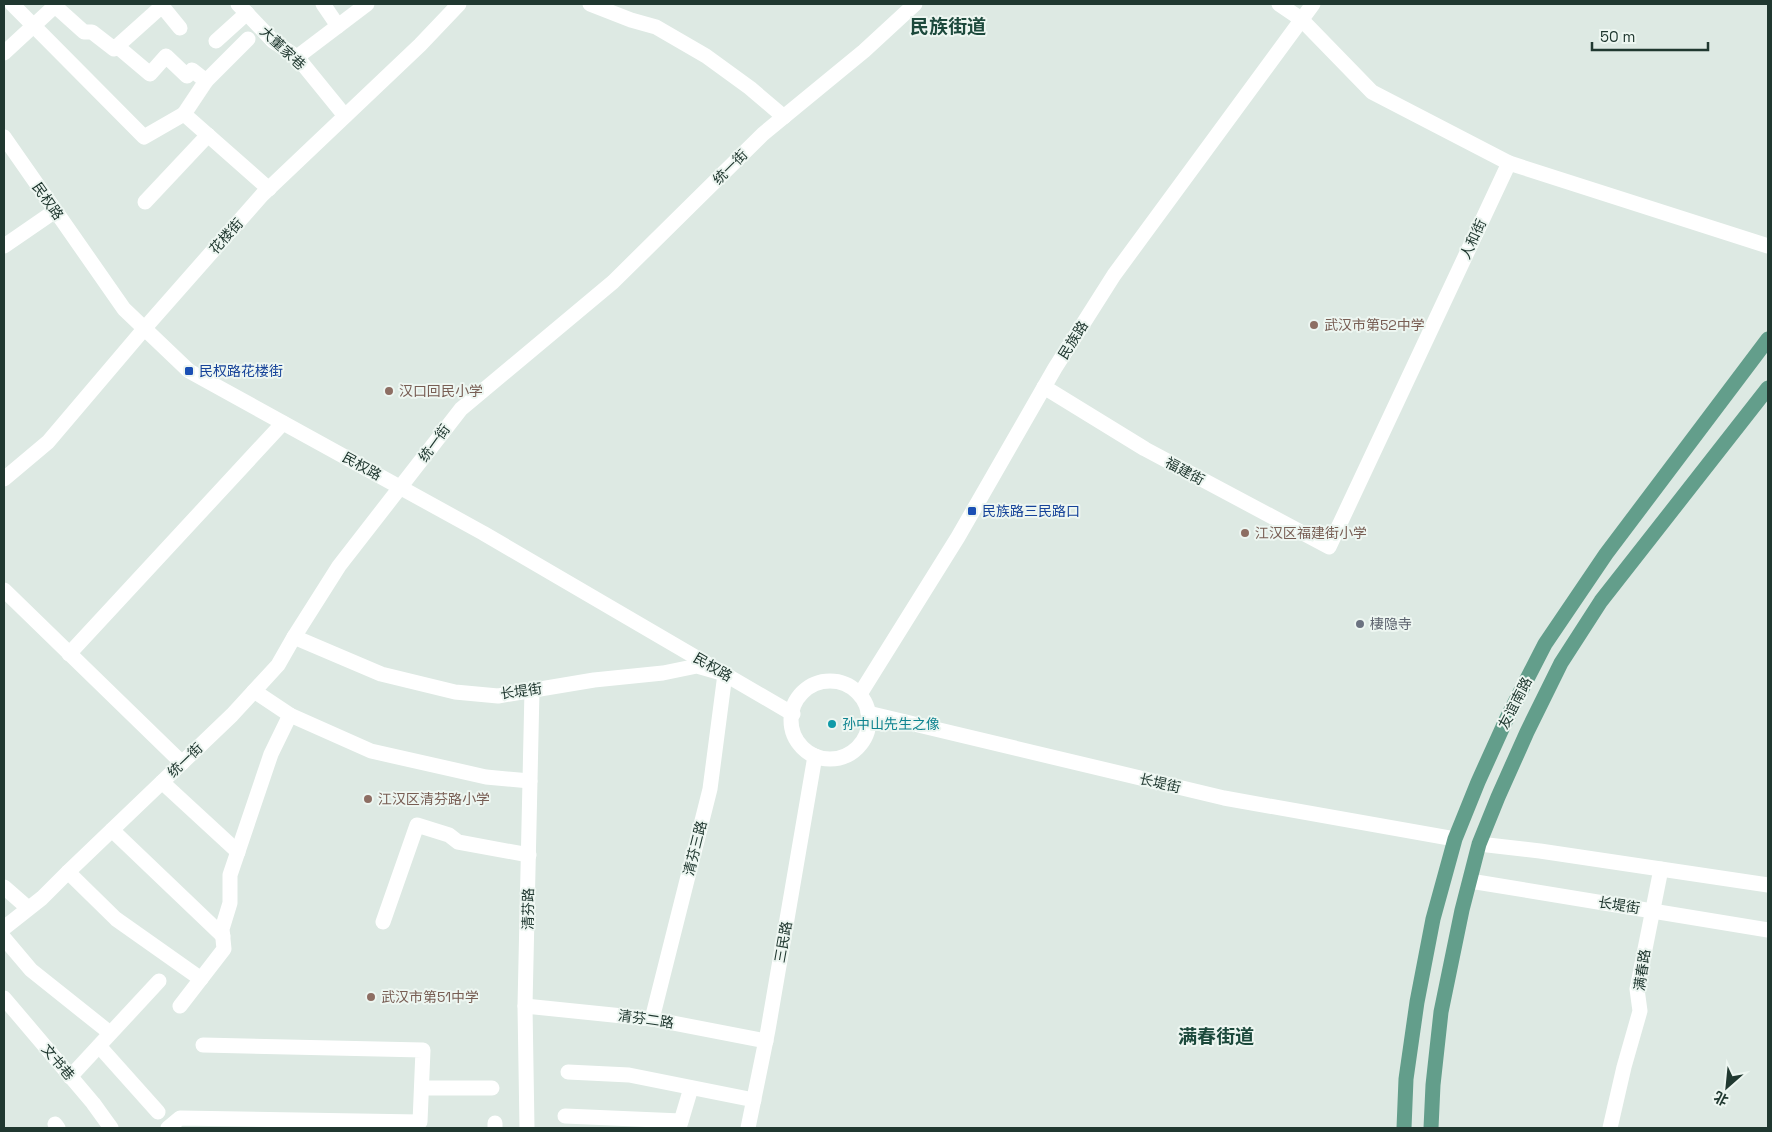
<svg xmlns="http://www.w3.org/2000/svg" width="1772" height="1132" viewBox="0 0 1772 1132" font-family="'Space Grotesk','Noto Sans SC',sans-serif">
<rect width="100%" height="100%" fill="#dde9e3"/>
<g fill="none" stroke-linecap="round" stroke-linejoin="round">
<g stroke="#fff" stroke-width="15">
<polyline points="12,4 144,137 184,114 269,189"/>
<polyline points="238,4 273,41 297,57 345,116"/>
<polyline points="323,4 338,26"/>
<polyline points="590,4 631,20 656,27 706,56 750,88 784,117"/>
<polyline points="55,6 84,32 92,32 114,49 162,6 180,28"/>
<polyline points="216,41 247,13"/>
<polyline points="118,47 150,74 166,56 187,76 192,70 206,81 248,39"/>
<polyline points="4,53 57,4"/>
<polyline points="297,57 367,4"/>
<polyline points="184,114 206,81"/>
<polyline points="1509,163 1768,246"/>
<polyline points="145,202 208,135"/>
<polyline points="4,246 55,211"/>
<polyline points="1044,387 1145,449 1329,547 1509,163 1372,92 1301,19 1279,4"/>
<polyline points="4,479 48,442 144,329 262,195 420,45 459,4"/>
<polyline points="4,590 182,763"/>
<polyline points="294,637 381,674 455,692 498,696 594,680 663,673 697,666 725,674 710,789 652,1019"/>
<polyline points="69,654 283,423"/>
<polyline points="254,691 290,715 371,751 486,777 530,781"/>
<polyline points="868,713 1224,798 1455,839"/>
<polyline points="162,782 238,852"/>
<polyline points="112,830 223,936"/>
<polyline points="1479,844 1540,851 1768,885"/>
<polyline points="68,872 116,919 201,979"/>
<polyline points="1470,881 1768,930"/>
<polyline points="4,887 28,908"/>
<polyline points="383,922 417,825 449,835 458,842 529,855"/>
<polyline points="4,928 42,898 68,872 232,715 278,665 294,637 339,566 461,409 613,282 763,134 864,51 915,4"/>
<polyline points="4,938 31,970 110,1033"/>
<polyline points="4,998 93,1103 111,1128"/>
<polyline points="180,1006 224,949 222,929 230,903 230,875 271,754 290,715"/>
<polyline points="525,1006 652,1019 766,1041"/>
<polyline points="99,1046 158,1112"/>
<polyline points="568,1072 629,1075 754,1100"/>
<polyline points="70,1077 159,981"/>
<polyline points="422,1088 492,1088"/>
<polyline points="565,1116 681,1121"/>
<polyline points="55,1124 58,1128"/>
<polyline points="168,1128 180,1118 420,1122 423,1050 203,1045"/>
<polyline points="495,1128 495,1123"/>
<polyline points="527,1128 525,1006 532,690"/>
<polyline points="679,1128 691,1088"/>
<polyline points="1610,1128 1624,1067 1640,1011 1637,989 1661,869"/>
</g>
<g stroke="#fff" stroke-width="15">
<polyline points="4,137 124,309 189,371 483,533 793,714"/>
<circle cx="830" cy="720" r="39"/>
<polyline points="860,694 958,537 1055,368 1114,275 1313,4"/>
<polyline points="748,1128 768,1030 815,756"/>
</g>
<g stroke="#639e8b" stroke-width="15">
<polyline points="1404,1128 1406,1079 1417,1002 1433,919 1455,839 1478,782 1506,720 1545,644 1606,554 1768,339"/>
<polyline points="1431,1128 1433,1085 1441,1012 1462,910 1479,844 1498,797 1527,732 1561,663 1601,601 1768,388"/>
</g>
</g>
<g fill="#8d6e63" stroke="#edf6f1" stroke-width="2">
<circle cx="1314" cy="325" r="5"/>
<circle cx="389" cy="391" r="5"/>
<circle cx="1245" cy="533" r="5"/>
<circle cx="368" cy="799" r="5"/>
<circle cx="371" cy="997" r="5"/>
</g>
<g fill="#1a4fb4" stroke="#edf6f1" stroke-width="2">
<rect x="184" y="366" width="10" height="10" rx="2.5"/>
<rect x="967" y="506" width="10" height="10" rx="2.5"/>
</g>
<circle fill="#6b7280" stroke="#edf6f1" stroke-width="2" cx="1360" cy="624" r="5"/>
<circle fill="#0f9aa8" stroke="#edf6f1" stroke-width="2" cx="832" cy="724" r="5"/>
<g text-anchor="middle" stroke-width="4" stroke-linejoin="round" paint-order="stroke">
<g font-size="14" fill="#203830" stroke="#edf6f1">
<text transform="translate(283 48) rotate(43)" y="5">大董家巷</text>
<text transform="translate(730 167) rotate(-45)" y="5">统一街</text>
<text transform="translate(48 201) rotate(55)" y="5">民权路</text>
<text transform="translate(226 236) rotate(-48)" y="5">花楼街</text>
<text transform="translate(1473 239) rotate(-65)" y="5">人和街</text>
<text transform="translate(1073 340) rotate(-58)" y="5">民族路</text>
<text transform="translate(434 443) rotate(-54)" y="5">统一街</text>
<text transform="translate(362 466) rotate(29)" y="5">民权路</text>
<text transform="translate(1185 471) rotate(28)" y="5">福建街</text>
<text transform="translate(713 667) rotate(30)" y="5">民权路</text>
<text transform="translate(521 691) rotate(-8)" y="5">长堤街</text>
<text transform="translate(1515 703) rotate(-63)" y="5">友谊南路</text>
<text transform="translate(185 760) rotate(-44)" y="5">统一街</text>
<text transform="translate(1160 783) rotate(13)" y="5">长堤街</text>
<text transform="translate(695 848) rotate(-76)" y="5">清芬三路</text>
<text transform="translate(1619 905) rotate(9)" y="5">长堤街</text>
<text transform="translate(528 909) rotate(-89)" y="5">清芬路</text>
<text transform="translate(783 942) rotate(-80)" y="5">三民路</text>
<text transform="translate(1642 970) rotate(-82)" y="5">满春路</text>
<text transform="translate(646 1019) rotate(8)" y="5">清芬二路</text>
<text transform="translate(58 1062) rotate(50)" y="5">文书巷</text>
</g>
<g font-size="14" fill="#785e54" stroke="#edf6f1" text-anchor="start">
<text x="1324" y="330">武汉市第52中学</text>
<text x="399" y="396">汉口回民小学</text>
<text x="1255" y="538">江汉区福建街小学</text>
<text x="378" y="804">江汉区清芬路小学</text>
<text x="381" y="1002">武汉市第51中学</text>
</g>
<g font-size="14" fill="#164399" stroke="#edf6f1" text-anchor="start">
<text x="199" y="376">民权路花楼街</text>
<text x="982" y="516">民族路三民路口</text>
</g>
<g font-size="14" fill="#5b616d" stroke="#edf6f1" text-anchor="start">
<text x="1370" y="629">棲隐寺</text>
</g>
<g font-size="14" fill="#0d838f" stroke="#edf6f1" text-anchor="start">
<text x="842" y="729">孙中山先生之像</text>
</g>
<g font-size="19" font-weight="bold" fill="#1c493c" stroke="#edf6f1">
<text x="948" y="33">民族街道</text>
<text x="1216" y="1043">满春街道</text>
</g>
</g>
<rect width="1772" height="1132" fill="none" stroke="#203830" stroke-width="10"/>
<g transform="translate(1727 1087) rotate(207)" stroke="#edf6f1" stroke-width="4" paint-order="stroke">
<path d="M0-4L9 19L0 12L-9 19Z" fill="#203830"/>
<text y="-8" font-size="14" font-weight="bold" text-anchor="middle" fill="#203830">北</text>
</g>
<path d="M1592 42v8h116v-8" fill="none" stroke="#203830" stroke-width="2.5"/>
<text x="1600" y="42" font-size="15" fill="#203830" stroke="#edf6f1" stroke-width="4" paint-order="stroke">50 m</text>
</svg>
